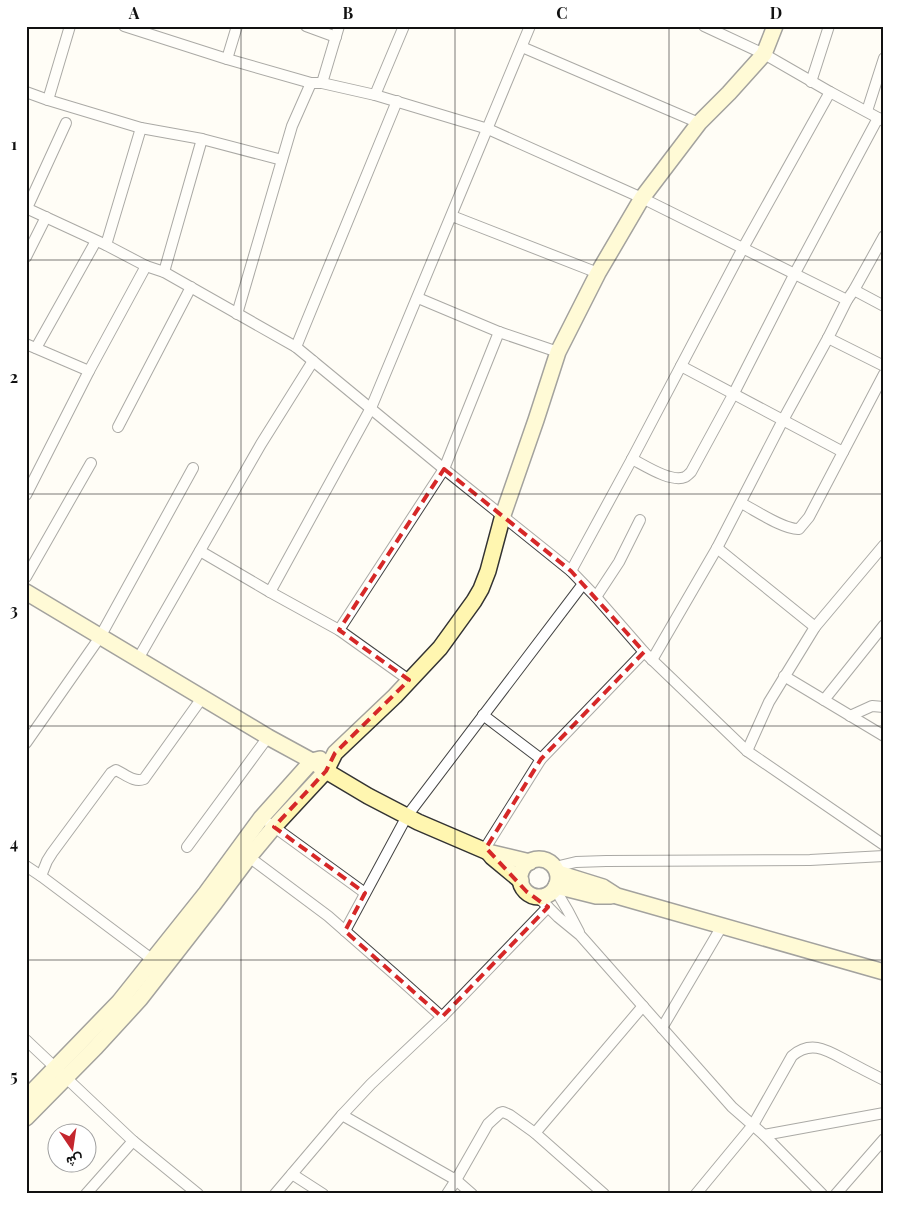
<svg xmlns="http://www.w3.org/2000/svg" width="910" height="1220" viewBox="0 0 910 1220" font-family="'Playfair Display',Vazirmatn,serif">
<rect width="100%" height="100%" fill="#fffdf5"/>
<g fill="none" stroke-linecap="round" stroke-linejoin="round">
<defs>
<g id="street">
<polyline points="124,26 227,59 311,83 322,83 375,95 488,129 642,198 847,300"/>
<polyline points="306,26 336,37"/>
<polyline points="704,26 764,54 830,92 882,120"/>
<polyline points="522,47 699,123"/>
<polyline points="227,59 237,26"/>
<polyline points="811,82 829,26"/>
<polyline points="322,83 339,26"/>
<polyline points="26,92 48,100 141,128 202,139 282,160"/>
<polyline points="375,95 404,26"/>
<polyline points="48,100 70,26"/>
<polyline points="867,111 884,58"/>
<polyline points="26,208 106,245 146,266 164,272 296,347 444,469 571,571 596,597 644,652 747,751 884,845"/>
<polyline points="27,208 66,123"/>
<polyline points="452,216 598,273"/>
<polyline points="106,245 141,128"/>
<polyline points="26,257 46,217"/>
<polyline points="164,272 202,139"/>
<polyline points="854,290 884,306"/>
<polyline points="418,298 499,332 558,352"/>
<polyline points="237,314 292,126 311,83"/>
<polyline points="828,338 884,366"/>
<polyline points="26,344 89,371"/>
<polyline points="296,347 397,101"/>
<polyline points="36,348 96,241"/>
<polyline points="681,366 843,452"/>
<polyline points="118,427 191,287"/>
<path d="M632 459C644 465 671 483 685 477 687 476 689 474 691 472L734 393 795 273 878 118"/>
<polyline points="26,495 89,371 146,266"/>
<path d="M741 503C755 510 784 530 799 529L809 517 884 374"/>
<polyline points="717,548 815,627"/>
<polyline points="200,551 270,592 339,630 409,680"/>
<polyline points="571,571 632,459 743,248 830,92"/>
<polyline points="26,577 91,463"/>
<polyline points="270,592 371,408 530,26"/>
<polyline points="596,597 619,562 640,520"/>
<polyline points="339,630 444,469 499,332"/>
<polyline points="138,659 261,444 313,361"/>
<polyline points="652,660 717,548 783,420 828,338 847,300 854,290 884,236"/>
<polyline points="784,676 884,736"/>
<polyline points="824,700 884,625"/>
<polyline points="483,715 541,759"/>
<polyline points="850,716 872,706 884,707"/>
<polyline points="26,743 100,637 193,468"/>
<polyline points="747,751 769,702 815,627 884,545"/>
<polyline points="270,824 365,893"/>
<polyline points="187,847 268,737"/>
<polyline points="484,850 541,759 644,652"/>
<polyline points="249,857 328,916 393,973 442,1017 548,907"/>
<polyline points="26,866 41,876 157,963"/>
<polyline points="555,867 576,862 606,861 810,860 884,856"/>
<path d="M41 876 47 861 52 853 111 773 116 770C125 774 134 783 144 779L202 698"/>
<polyline points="555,889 568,911 579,932"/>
<polyline points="538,897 558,917 580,935 732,1107 764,1135 822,1194"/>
<polyline points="345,931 407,816 583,584"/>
<polyline points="662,1028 722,926"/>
<polyline points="26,1040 133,1141 198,1194"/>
<polyline points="342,1115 456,1180 488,1124 500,1113 503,1112 510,1115 535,1133 604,1194"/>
<polyline points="535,1133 643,1006"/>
<polyline points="764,1135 884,1113"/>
<polyline points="292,1174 323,1194"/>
<polyline points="86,1194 133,1141"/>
<polyline points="275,1194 342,1115 371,1084 442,1017"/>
<polyline points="447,1194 456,1180 472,1194"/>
<path d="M696 1194 753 1125 792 1056C812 1039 828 1051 849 1062 860 1068 872 1074 884 1080"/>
<polyline points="836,1194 884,1139"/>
</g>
<g id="secondary">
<polyline points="26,592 268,737 312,761 326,771 368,796 418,822 488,852 530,862"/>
<polyline points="488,852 492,857 521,881"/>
<circle cx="539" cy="878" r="19"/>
<polyline points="558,873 603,887 617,896 884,972"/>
<polyline points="556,886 596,896 611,896"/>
<polyline points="26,1098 119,1002 206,893 261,818 312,761 320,759"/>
<polyline points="26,1118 96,1047 140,999 214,904 249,857 274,827 326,771 335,753 395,696 440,648 474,601 481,589 488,571 503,515 536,420 558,352 598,273 642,198 699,123 729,93 764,54 775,26"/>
</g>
</defs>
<use href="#street" stroke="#444" stroke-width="12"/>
<use href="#secondary" stroke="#333" stroke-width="18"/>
<use href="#street" stroke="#fff" stroke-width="10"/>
<use href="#secondary" stroke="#fff6b0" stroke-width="15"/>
</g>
<path d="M0 0H910V1220H0ZM444 469 571 571 644 652 541 759 486 848 527 892 548 907 442 1017 345 931 365 893 274 827 326 771 335 753 409 680 339 630Z" fill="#fffdf5" fill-opacity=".55" fill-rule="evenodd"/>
<path fill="none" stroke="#d62828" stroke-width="4" stroke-dasharray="10 6" stroke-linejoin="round" d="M444 469 571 571 644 652 541 759 486 848 527 892 548 907 442 1017 345 931 365 893 274 827 326 771 335 753 409 680 339 630Z"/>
<path fill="none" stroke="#111" stroke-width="1" stroke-opacity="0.55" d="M241 26V1194M455 26V1194M669 26V1194M26 260H884M26 494H884M26 726H884M26 960H884"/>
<rect width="910" height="1220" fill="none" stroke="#ffffff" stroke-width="55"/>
<g transform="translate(72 1148) rotate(167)"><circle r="24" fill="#ffffff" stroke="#a0a0a0"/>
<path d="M0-4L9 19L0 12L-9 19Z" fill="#c4262e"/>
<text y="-8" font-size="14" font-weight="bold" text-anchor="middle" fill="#111111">ش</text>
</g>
<rect x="28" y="28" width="854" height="1164" fill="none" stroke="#111" stroke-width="2"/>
<g font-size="16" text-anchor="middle" font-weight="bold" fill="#111">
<text x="134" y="19">A</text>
<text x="348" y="19">B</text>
<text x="562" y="19">C</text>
<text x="776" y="19">D</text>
<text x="14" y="150">1</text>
<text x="14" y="383">2</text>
<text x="14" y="616">3</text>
<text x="14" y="849">4</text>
<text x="14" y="1082">5</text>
</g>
</svg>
